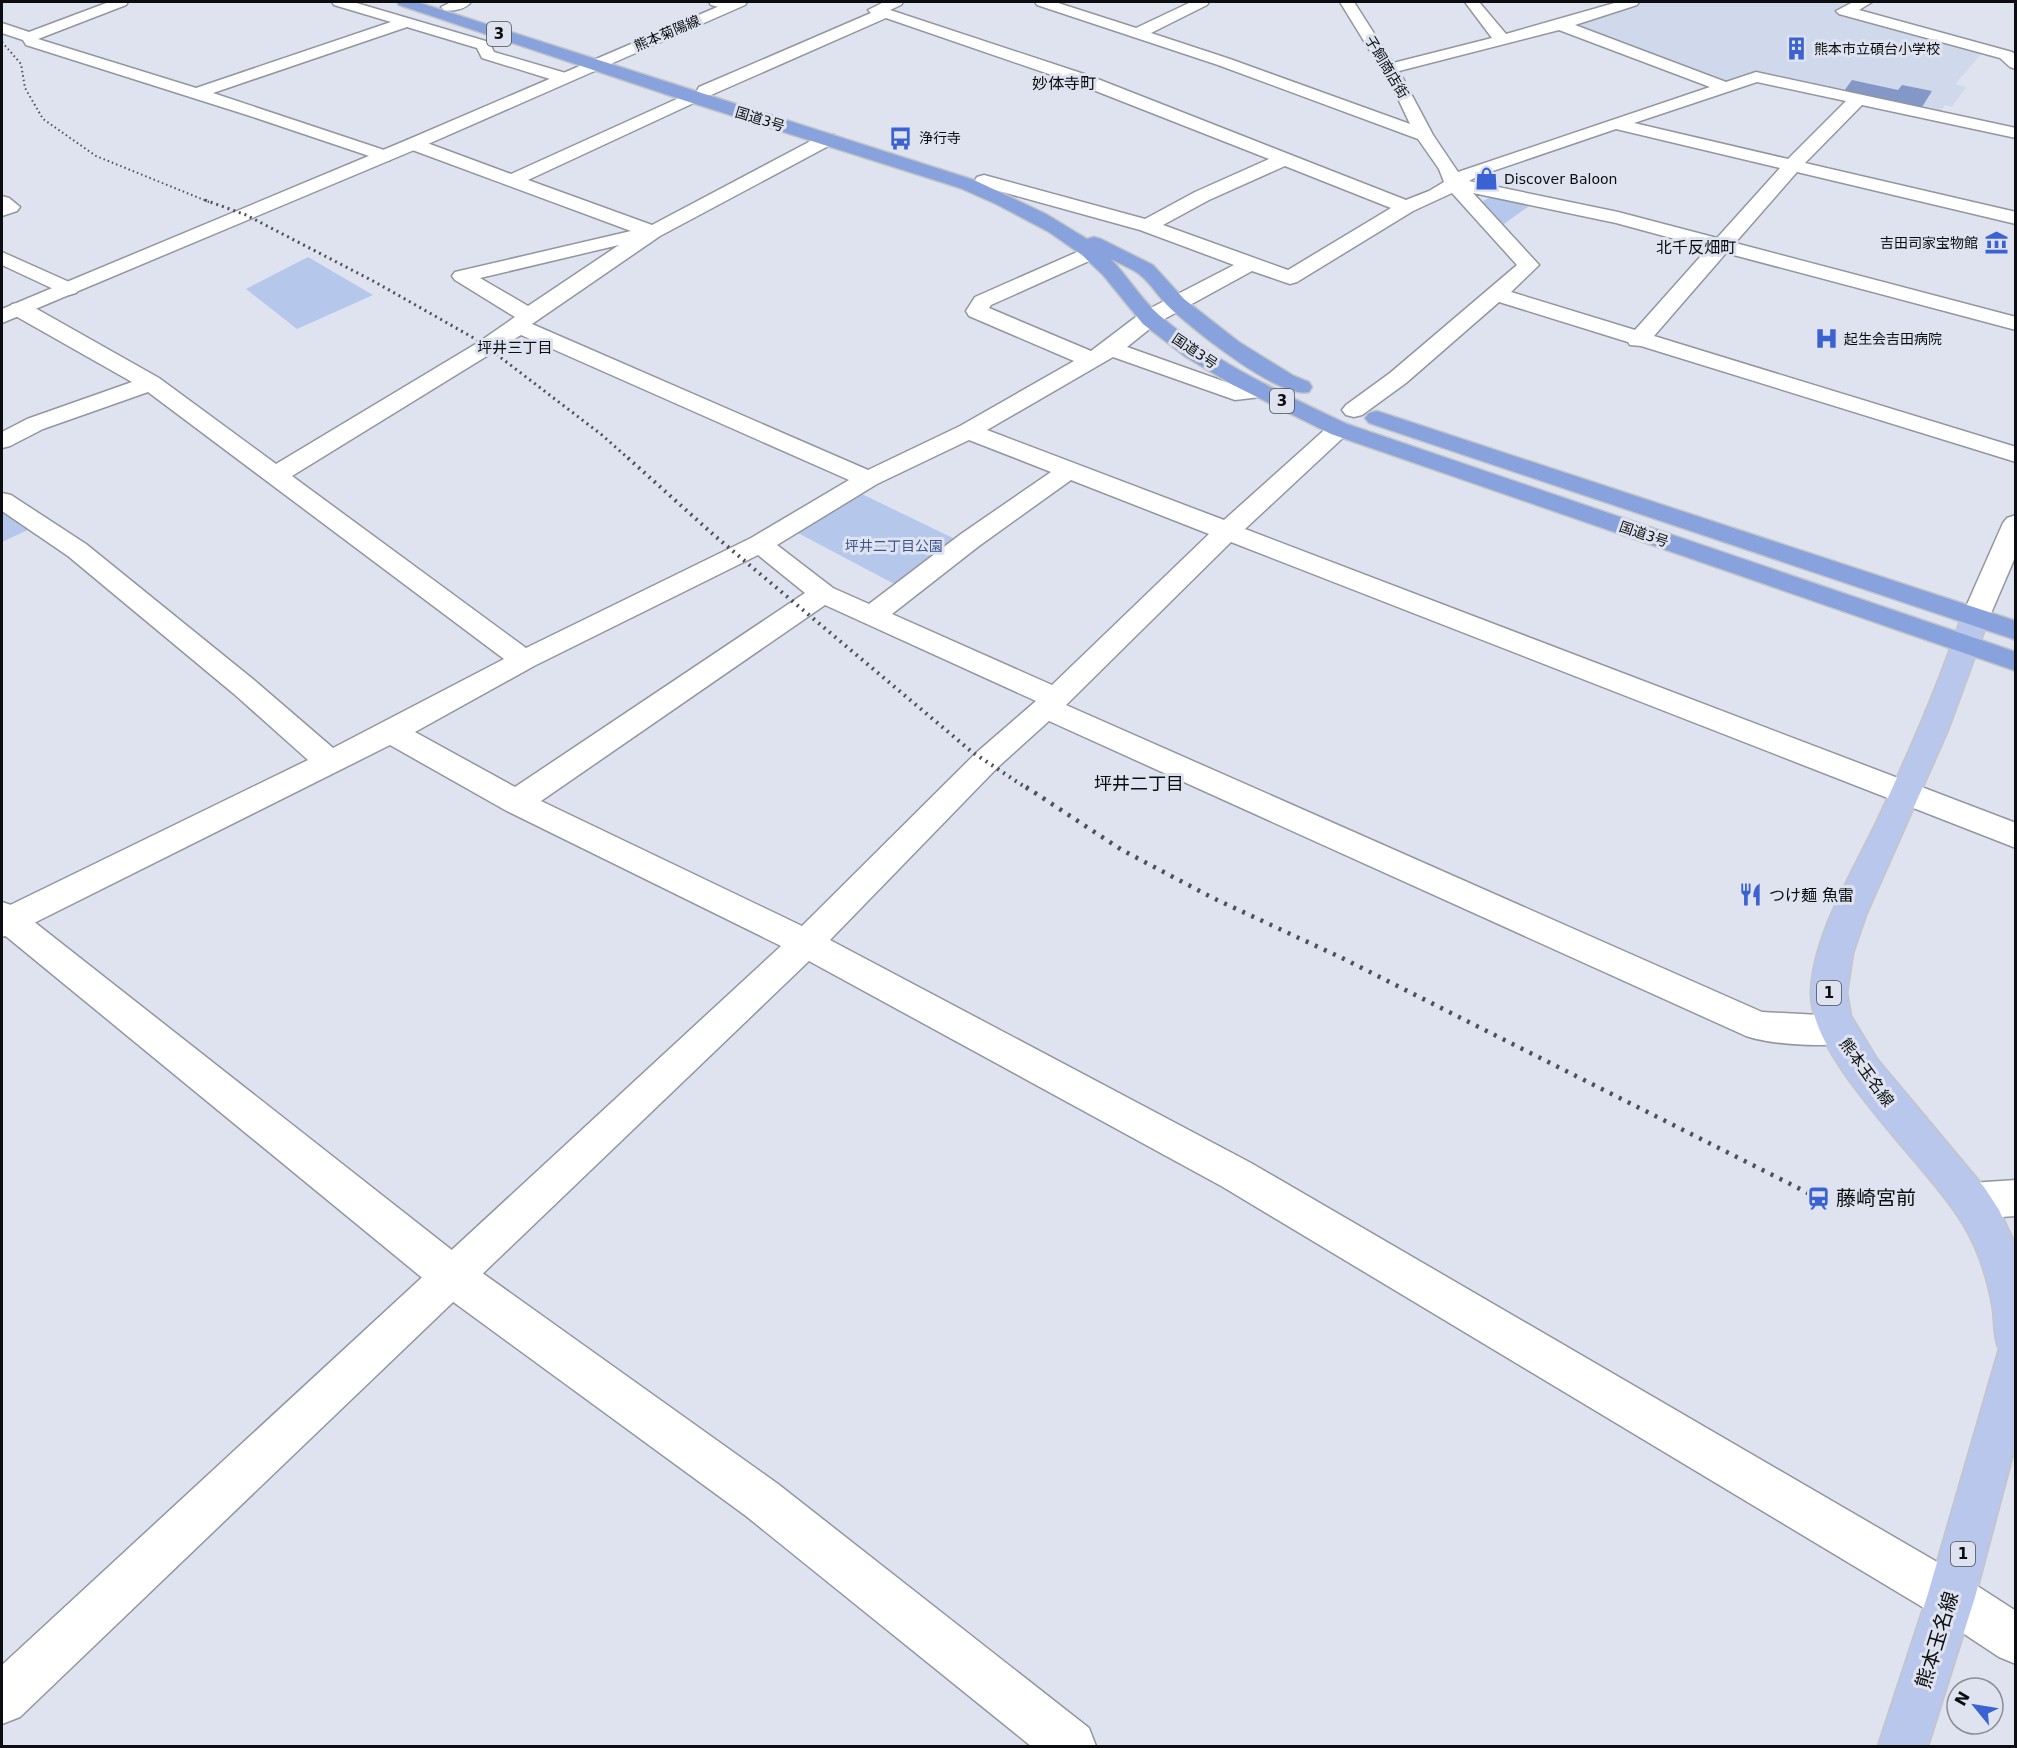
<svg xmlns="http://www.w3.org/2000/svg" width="2017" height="1748" viewBox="0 0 2017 1748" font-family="'DejaVu Sans','Noto Sans JP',sans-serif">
<rect width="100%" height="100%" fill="#dee3ef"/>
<polygon fill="#d0d9eb" points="1641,2 1856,2 1840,10 1984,51 1955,84 1966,87 1952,107 1945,105 1939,114 1828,90 1758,72 1729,82 1718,81 1575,25 1575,22"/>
<g fill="#b6c7ec">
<polygon points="1497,194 1535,202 1501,226 1477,204"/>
<polygon points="308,257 373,295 297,329 246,289"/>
<polygon points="862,494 959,541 900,587 798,533"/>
<polygon points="5,510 32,528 2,542 2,512"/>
</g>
<polygon fill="#8498c7" points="1852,80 1898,90 1902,85 1932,91 1922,107 1844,91"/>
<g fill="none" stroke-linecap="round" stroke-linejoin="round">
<defs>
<g id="street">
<polygon points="109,2 128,2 126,5 38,39 196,88 391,22 334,5 332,2 353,2 489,42 494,52 569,74 571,78 563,83 482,58 477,48 407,27 213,93 390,152 393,156 390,160 384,161 247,115 26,45 23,40 2,33 2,23 29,32"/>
<path d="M451 2H471C466 9 452 12 444 10L441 7Z"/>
<polygon points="709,2 735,2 739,5 731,10 711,5"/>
<path d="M884 2H903L901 5 890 10 1090 76 1406 200 1429 191 1444 182 1439 169 1418 139 1218 65 1037 5 1035 2H1055L1136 28 1191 2H1209L1207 5 1151 33 1230 59 1410 124 1394 90 1340 2H1354L1393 63 1492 38 1465 2H1479L1506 34 1618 2H1639L1637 5 1575 25 1726 82 1756 72 2016 128V138L1862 105 1805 163 2016 212V224L1797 172 1735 243 2016 317V330L1726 253 1654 336 2016 447V462L1641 346 1630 345 1628 342 1499 302 1406 383 1362 415 1354 417 1346 415 1342 410 1346 405 1390 373 1517 265 1452 193 1413 211 1297 282 1290 284 1252 271 1157 323 1127 347 1237 386 1261 384 1269 386 1273 391 1269 396 1235 400 1113 357 987 430 1224 520 1331 424 1339 422 1347 424 1351 429 1347 434 1245 529 2016 823V848L1231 542 1066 705 1762 1012 1838 1016 1851 1021 1856 1031 1851 1041C1829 1049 1769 1044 1746 1036L1049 721 998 767 830 940 1251 1163 1968 1580 2016 1611V1664L1999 1657 1934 1614 1223 1187 809 961 20 1717 2 1724V1665L781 946 505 810 390 745 14 933 2 937V909L308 760 234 694 68 556 2 511V493L11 495 86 544 254 680 333 748 504 659 148 392 43 429 10 446 2 448V432L27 419 132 382 12 314 9 309 12 304 20 303 28 304 159 378 276 464 479 342 515 317 455 280 452 276 455 272 631 231 407 148 404 144 407 140H419L511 174 692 92 698 93 700 97 698 101 528 180 652 225 822 135H834L837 139 834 143 660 236 532 324 868 470 960 426 1074 361 969 316 966 311 975 297 1084 249H1098L1101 253 1098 257 991 305 989 308 1091 351 1141 313 1234 265 1140 230 977 185 975 181 977 177 984 175 1145 219 1195 192 1269 159 1078 84 886 18 711 95H699L697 91 699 87 871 13 868 10ZM1559 30 1710 87 1458 172 1433 135 1399 71ZM1757 82 1846 101 1788 159 1634 123ZM1616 129 1780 168 1717 238 1618 212 1469 181 1478 176ZM1285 166 1391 208 1288 270 1163 225 1209 200ZM1473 193 1616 223 1708 248 1635 330 1511 292 1539 265ZM619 245 528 306 480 278ZM521 335 849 480 751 538 526 648 292 476ZM969 440 1051 472 961 534 869 604 833 588 777 545 877 484ZM1071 480 1209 534 1052 685 892 614 979 546ZM758 555 805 593 515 787 415 732 534 666ZM825 605 1036 701 976 753 802 926 541 801Z"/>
<polygon points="1853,2 1872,2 1859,10 2012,52 2016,55 2016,69 2010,67 2000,58 1839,14 1836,11"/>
<polygon points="2,196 9,198 20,207 17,211 2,216"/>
<polygon points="2,252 76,285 79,289 76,293 69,295 62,293 2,265"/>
<polygon points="2016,1180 2016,1216 1971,1219 1957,1214 1951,1201 1957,1188 1971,1183"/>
</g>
<g id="secondary">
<polygon points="729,2 747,2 745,5 419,148 2,323 2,309 407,140"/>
<polygon points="2016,515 2016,555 1989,618 1985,624 1975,627 1965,624 1961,618 2003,523 2007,518"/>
<polygon points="2,902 14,906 467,1262 778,1484 1089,1728 1096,1746 1031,1746 746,1516 437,1290 2,933"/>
</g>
<path id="primary" d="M1975 609 1985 612 1989 618 1948 730 1866 915 1853 953 1847 993 1851 1016 1877 1059 1984 1187 1999 1210 2016 1246V1443L1975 1597 1928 1746H1878L1927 1597 1999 1349C1993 1336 1995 1323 1993 1309 1988 1280 1979 1250 1963 1224 1927 1164 1810 1062 1811 992 1813 934 1854 870 1878 819 1909 753 1938 687 1961 618L1965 612Z"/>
<g id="highway">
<path d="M397 2H417L974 180 1046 214 1087 239 1094 237 1101 239 1153 265 1184 299 1239 342 1294 376 1309 382 1312 387 1309 392C1279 399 1194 330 1170 308 1159 298 1151 283 1139 274 1131 268 1120 264 1111 259 1128 277 1141 299 1159 315 1215 363 1282 393 1347 424L2016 652V671L1331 434 1233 385 1186 357 1143 324 1103 275 1082 255 1049 232 996 204 960 188 686 101 399 5Z"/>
<polygon points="1377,411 2016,621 2016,640 1369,423 1365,418 1369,413"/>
</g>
</defs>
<use href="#street" stroke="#9196a1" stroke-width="3"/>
<use href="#secondary" stroke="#9196a1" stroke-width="3"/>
<use href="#primary" stroke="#c4c5c6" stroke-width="3"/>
<use href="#highway" stroke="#c4c5c6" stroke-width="3"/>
<use href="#street" fill="#fff" fill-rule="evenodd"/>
<use href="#secondary" fill="#fff" fill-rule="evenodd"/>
<use href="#primary" fill="#b8c7eb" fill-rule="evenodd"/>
<use href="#highway" fill="#88a2de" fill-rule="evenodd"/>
<polyline stroke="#4d5056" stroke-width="2" stroke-dasharray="1.5 3" stroke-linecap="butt" points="2,42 21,64 25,88 43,119 96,156 209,202"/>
<polyline stroke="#4d5056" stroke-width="3" stroke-dasharray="2 4" stroke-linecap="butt" points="205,200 246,215 375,282 479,341 602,435 629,459"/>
<polyline stroke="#4d5056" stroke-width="4" stroke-dasharray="2 5" stroke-linecap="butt" points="628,458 715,536 972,752 1028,789"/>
<polyline stroke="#4d5056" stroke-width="4.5" stroke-dasharray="3 7" stroke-linecap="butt" points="1026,787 1122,850 1213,898 1342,958 1818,1198"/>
</g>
<defs>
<symbol id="building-bare" viewBox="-9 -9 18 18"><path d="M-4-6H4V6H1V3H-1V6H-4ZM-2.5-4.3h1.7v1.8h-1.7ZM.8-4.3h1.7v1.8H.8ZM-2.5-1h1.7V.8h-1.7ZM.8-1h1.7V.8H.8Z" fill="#3b62d3" stroke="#dee3ef" stroke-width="2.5" paint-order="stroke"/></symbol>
<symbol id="bus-bare" viewBox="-9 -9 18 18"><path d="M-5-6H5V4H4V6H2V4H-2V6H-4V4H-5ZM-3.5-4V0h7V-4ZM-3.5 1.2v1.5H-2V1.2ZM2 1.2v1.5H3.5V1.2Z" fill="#3b62d3" stroke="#dee3ef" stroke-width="2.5" paint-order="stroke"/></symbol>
<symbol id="shop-bare" viewBox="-9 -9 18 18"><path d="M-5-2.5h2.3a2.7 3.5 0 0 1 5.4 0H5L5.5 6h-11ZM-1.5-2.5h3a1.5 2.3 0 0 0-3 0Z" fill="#3b62d3" stroke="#dee3ef" stroke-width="2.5" paint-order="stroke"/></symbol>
<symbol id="museum-bare" viewBox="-9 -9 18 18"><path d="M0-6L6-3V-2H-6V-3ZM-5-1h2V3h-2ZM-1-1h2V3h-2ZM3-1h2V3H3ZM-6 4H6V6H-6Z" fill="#3b62d3" stroke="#dee3ef" stroke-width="2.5" paint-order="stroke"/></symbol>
<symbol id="hospital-bare" viewBox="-9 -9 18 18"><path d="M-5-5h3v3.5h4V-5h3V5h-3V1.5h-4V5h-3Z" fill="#3b62d3" stroke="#dee3ef" stroke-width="2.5" paint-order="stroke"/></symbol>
<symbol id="restaurant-bare" viewBox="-9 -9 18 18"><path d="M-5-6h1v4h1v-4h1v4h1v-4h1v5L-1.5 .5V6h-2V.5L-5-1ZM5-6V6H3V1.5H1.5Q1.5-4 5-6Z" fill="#3b62d3" stroke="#dee3ef" stroke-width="2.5" paint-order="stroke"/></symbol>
<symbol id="station-bare" viewBox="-9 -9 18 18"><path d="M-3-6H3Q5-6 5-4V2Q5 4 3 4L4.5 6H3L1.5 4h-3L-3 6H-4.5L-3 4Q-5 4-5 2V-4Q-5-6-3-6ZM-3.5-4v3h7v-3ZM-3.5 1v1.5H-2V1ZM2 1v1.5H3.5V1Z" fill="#3b62d3" stroke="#dee3ef" stroke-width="2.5" paint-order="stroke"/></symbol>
</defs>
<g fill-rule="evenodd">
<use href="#building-bare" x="1780" y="32" width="33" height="33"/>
<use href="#bus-bare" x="884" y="122" width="33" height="33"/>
<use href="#shop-bare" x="1470" y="162" width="33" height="33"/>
<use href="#museum-bare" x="1980" y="226" width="33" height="33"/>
<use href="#hospital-bare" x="1810" y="322" width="33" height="33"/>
<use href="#restaurant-bare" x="1734" y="878" width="33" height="33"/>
<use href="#station-bare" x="1802" y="1182" width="33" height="33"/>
</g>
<g text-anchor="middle" stroke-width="6" stroke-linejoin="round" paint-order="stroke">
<g font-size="14" fill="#0b0d10" stroke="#dee3ef">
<text transform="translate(667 33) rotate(-23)" y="5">熊本菊陽線</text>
<text transform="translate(1387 67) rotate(59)" y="5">子飼商店街</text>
<text transform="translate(760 119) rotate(17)" y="5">国道3号</text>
<text transform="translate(1195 351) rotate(34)" y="5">国道3号</text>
<text transform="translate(1644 534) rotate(19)" y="5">国道3号</text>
</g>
<g font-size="14" fill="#0b0d10" stroke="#dee3ef" text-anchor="start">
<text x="1814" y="54">熊本市立碩台小学校</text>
<text x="919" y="143">浄行寺</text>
<text x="1504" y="184">Discover Baloon</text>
<text x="1978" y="248" text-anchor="end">吉田司家宝物館</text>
<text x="1844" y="344">起生会吉田病院</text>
</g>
<g font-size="14" fill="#3c5490" stroke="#dee3ef">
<text x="894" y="551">坪井二丁目公園</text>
</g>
<g fill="#dee3ef" stroke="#4a4d53" stroke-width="1.5">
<rect x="487" y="22" width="24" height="24" rx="4.5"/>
<rect x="1270" y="389" width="24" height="24" rx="4.5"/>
<rect x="1817" y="981" width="24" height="24" rx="4.5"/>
<rect x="1951" y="1542" width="24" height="24" rx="4.5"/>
</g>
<g font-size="15" font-weight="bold" fill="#0b0d10">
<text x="499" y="39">3</text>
<text x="1282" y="406">3</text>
<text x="1829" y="998">1</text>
<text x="1963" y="1559">1</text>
</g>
<g font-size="15" fill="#0b0d10" stroke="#dee3ef">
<text x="515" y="353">坪井三丁目</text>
</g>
<g font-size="16" fill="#0b0d10" stroke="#dee3ef">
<text x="1064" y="89">妙体寺町</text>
<text x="1696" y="253">北千反畑町</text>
</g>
<g font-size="16" fill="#0b0d10" stroke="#dee3ef" text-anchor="start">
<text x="1769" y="901">つけ麺 魚雷</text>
</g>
<g font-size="16" fill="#0b0d10" stroke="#dee3ef">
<text transform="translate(1867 1072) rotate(54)" y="6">熊本玉名線</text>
</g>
<g font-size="18" fill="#0b0d10" stroke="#dee3ef">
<text x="1139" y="790">坪井二丁目</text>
</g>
<g font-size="20" fill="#0b0d10" stroke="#dee3ef" text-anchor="start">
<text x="1836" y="1205">藤崎宮前</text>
</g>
<g font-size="20" fill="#0b0d10" stroke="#dee3ef">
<text transform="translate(1937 1640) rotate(-73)" y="7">熊本玉名線</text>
</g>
</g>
<rect width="2017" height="1748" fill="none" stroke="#0b0d10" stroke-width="6"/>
<g transform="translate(1975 1706) rotate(300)"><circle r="28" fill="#dee3ef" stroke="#8a8d96" stroke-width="1.5"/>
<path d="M0-4.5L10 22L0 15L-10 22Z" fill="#3b62d3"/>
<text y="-9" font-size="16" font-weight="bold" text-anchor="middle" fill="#0b0d10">N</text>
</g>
</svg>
